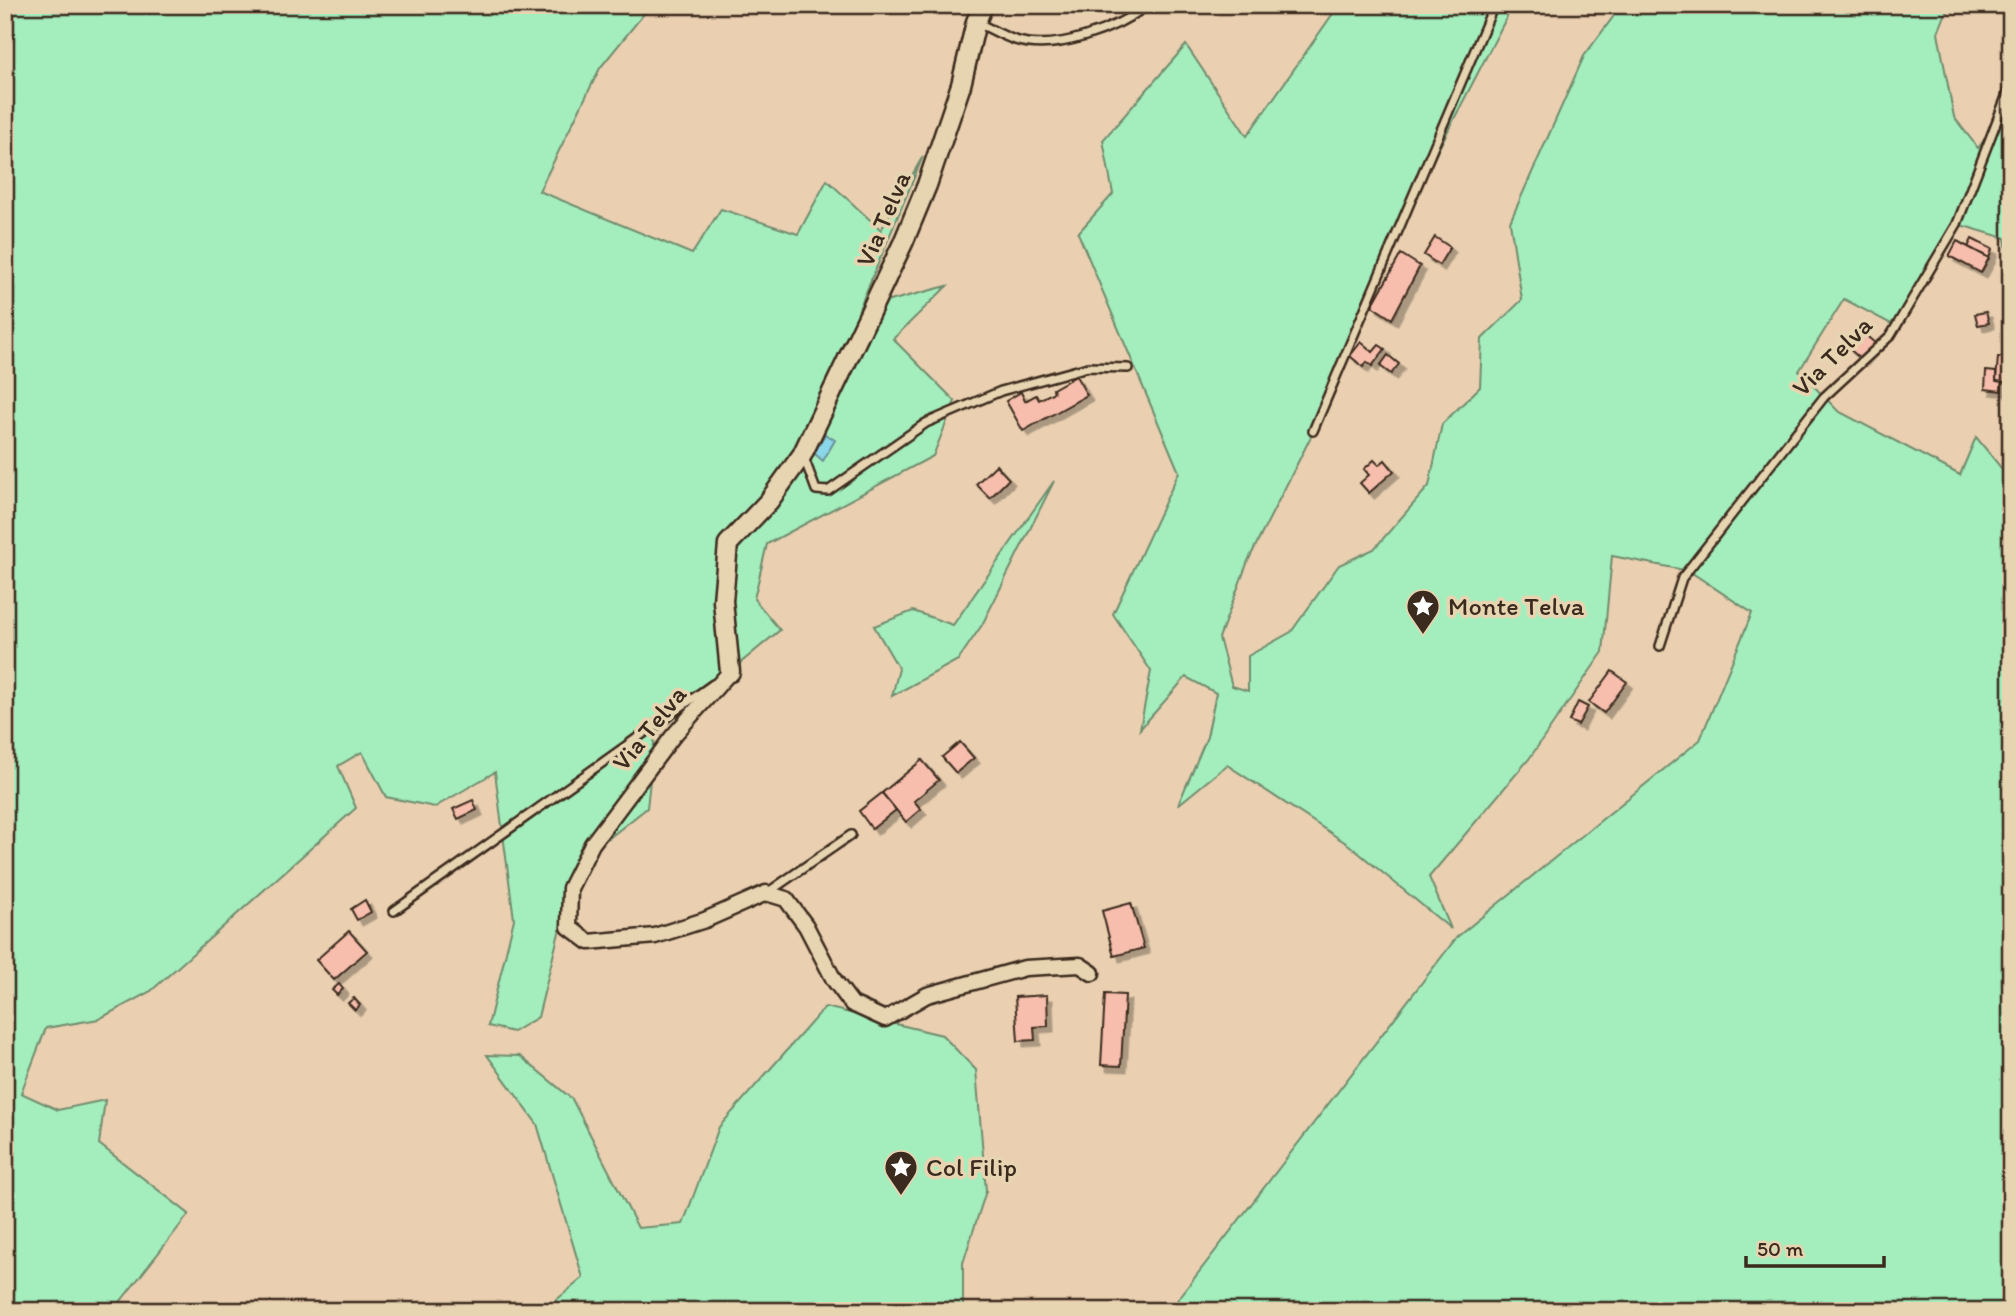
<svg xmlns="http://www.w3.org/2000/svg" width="2016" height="1316" viewBox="0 0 2016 1316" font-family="Itim,sans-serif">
<defs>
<filter id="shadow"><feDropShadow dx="5.5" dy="5.5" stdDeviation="0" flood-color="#0004"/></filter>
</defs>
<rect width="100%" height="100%" fill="#ead0b1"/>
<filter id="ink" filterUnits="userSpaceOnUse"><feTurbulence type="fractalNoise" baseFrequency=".0143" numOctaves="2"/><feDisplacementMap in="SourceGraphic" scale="14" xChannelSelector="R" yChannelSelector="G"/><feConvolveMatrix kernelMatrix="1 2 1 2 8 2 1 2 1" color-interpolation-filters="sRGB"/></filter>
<g filter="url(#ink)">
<g fill="#a4eebd" stroke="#708c6e" stroke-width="2">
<polygon points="15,5 651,5 600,68 539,191 692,254 721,209 798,234 827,180 881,230 923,156 859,309 947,286 893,339 955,401 933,456 767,544 754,599 780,630 655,734 647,808 609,838 580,848 538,1017 513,1032 488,1026 514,919 495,772 435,807 386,797 362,752 338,766 356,808 151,991 99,1019 46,1028 21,1093 58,1110 105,1100 99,1144 189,1214 113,1311 5,1311 5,19"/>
<polygon points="1339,5 1513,5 1408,208 1363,310 1336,387 1248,561 1219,638 1232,686 1248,691 1248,656 1291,632 1339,565 1374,549 1429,486 1442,424 1480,387 1482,339 1522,300 1510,222 1584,56 1616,13 1618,5 1949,5 1938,33 1954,117 1978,148 2011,104 2011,273 2005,238 1957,224 1893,325 1844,299 1799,371 1838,411 1960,475 1976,437 2011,480 2011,1311 1169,1311 1457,937 1700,740 1752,613 1689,571 1612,556 1603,652 1529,759 1429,877 1451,929 1349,845 1227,765 1178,805 1207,737 1216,693 1186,677 1140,729 1151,671 1113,614 1179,472 1078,233 1113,194 1103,140 1186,45 1247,136"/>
<polygon points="1054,481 982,625 958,660 892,696 899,669 874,626 913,611 953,625"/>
<polygon points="825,1007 942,1035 976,1070 986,1191 963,1263 963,1311 543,1311 583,1278 537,1124 487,1055 520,1056 572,1099 638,1228 683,1224 719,1127"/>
</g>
<polygon fill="#8ad7ea" stroke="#6a9298" stroke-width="2" points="825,434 835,440 823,461 814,453"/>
<g fill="#f7bead" stroke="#3b2a1e" stroke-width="2" filter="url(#shadow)">
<polygon points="2011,8 2011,42 2007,9"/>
<polygon points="1435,237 1450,247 1439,265 1424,255"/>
<polygon points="1972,239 1992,249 1989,258 1968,247"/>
<polygon points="1957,241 1989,258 1981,273 1949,256"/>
<polygon points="1401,254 1420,266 1392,319 1372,306"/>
<polygon points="1986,312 1989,323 1978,325 1975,314"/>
<polygon points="1861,331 1876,344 1862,360 1847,347"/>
<polygon points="1361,342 1373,352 1379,345 1385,349 1372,366 1367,362 1363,367 1350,356"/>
<polygon points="1388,355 1399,364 1391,374 1380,366"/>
<polygon points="1998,357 2011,358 2011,383 1996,381"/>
<polygon points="1986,371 1996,372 1996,381 2002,382 2001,391 1985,389"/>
<polygon points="1076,376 1087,395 1023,431 1006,401 1021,392 1025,401 1036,395 1039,400 1054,392 1053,389"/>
<polygon points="1374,460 1379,465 1385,460 1394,471 1369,493 1360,483 1369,475 1364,469"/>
<polygon points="996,465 1009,479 990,498 976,484"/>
<polygon points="1612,671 1627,682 1604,713 1589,702"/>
<polygon points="1578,702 1588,707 1578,725 1569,721"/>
<polygon points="960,742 974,758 956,773 942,757"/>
<polygon points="922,760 939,780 914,801 921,809 906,822 882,793"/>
<polygon points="882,793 896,810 872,829 859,811"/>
<polygon points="473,800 477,810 458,819 453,809"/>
<polygon points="365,900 371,912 357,920 351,909"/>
<polygon points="1131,903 1144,948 1114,956 1102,911"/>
<polygon points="349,931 367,951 334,980 316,960"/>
<polygon points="339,984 343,989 337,995 332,990"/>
<polygon points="1105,994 1125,995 1121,1066 1101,1065"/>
<polygon points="1047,995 1048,1026 1034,1027 1035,1040 1018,1041 1015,997"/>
<polygon points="354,998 360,1005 355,1010 348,1003"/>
</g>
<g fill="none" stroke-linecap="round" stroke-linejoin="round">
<defs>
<g id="service">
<path d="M976 22C989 28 1002 36 1015 40 1055 53 1116 29 1148 5"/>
<polyline points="1313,431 1494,5"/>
<polyline points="803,455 816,490 828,491 926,423 1001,391 1088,367 1128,368"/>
<polyline points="1660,646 1682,578 1824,397 1891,335 1957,224 2011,84"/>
<polyline points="767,893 851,835"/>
<polyline points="394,911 713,684"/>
</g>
<polyline id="minor" points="730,672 673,736 592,844 570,888 569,927 589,942 655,936 705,920 766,893 786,899 806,926 834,980 852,1004 885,1019 927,995 1025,968 1080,965 1092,973"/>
<polyline id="tertiary" points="730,672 723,601 728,544 769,501 802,455 903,243 927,185 961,85 976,22 983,5"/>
</defs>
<use href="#service" stroke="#3b2a1e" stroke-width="12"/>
<use href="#minor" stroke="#3b2a1e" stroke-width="19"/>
<use href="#tertiary" stroke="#3b2a1e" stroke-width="23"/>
<use href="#service" stroke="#e7d5b2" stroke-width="7"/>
<use href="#minor" stroke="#e7d5b2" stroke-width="14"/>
<use href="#tertiary" stroke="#e7d5b2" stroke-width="18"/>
</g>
</g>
<defs>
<symbol id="sight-pin" viewBox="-11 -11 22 30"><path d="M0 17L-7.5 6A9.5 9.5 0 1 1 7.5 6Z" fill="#3b2a1e" stroke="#e7d5b2"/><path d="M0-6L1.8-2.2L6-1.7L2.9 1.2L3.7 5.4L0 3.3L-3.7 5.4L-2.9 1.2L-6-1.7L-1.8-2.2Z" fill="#fff"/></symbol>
</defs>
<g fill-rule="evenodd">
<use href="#sight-pin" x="1404" y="587" width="38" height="52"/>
<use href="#sight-pin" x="882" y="1148" width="38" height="52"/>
</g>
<g text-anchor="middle" stroke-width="7" stroke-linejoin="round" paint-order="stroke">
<g font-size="26" fill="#3b2a1e" stroke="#e7d5b2">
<text transform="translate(883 219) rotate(-67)" y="9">Via Telva</text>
<text transform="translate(1832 356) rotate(-45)" y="9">Via Telva</text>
<text transform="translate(649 728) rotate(-51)" y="9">Via Telva</text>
</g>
<g font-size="26" fill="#3b2a1e" stroke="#e7d5b2" text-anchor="start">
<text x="1448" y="615">Monte Telva</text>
<text x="926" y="1176">Col Filip</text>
</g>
</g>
<rect width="2016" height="1316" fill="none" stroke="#e7d5b2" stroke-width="28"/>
<rect x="14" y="14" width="1988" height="1288" fill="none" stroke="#3b2a1e" stroke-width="2.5" filter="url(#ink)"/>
<path d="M1746 1256v10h138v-10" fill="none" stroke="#3b2a1e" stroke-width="3.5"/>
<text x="1757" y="1256" font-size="21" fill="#3b2a1e" stroke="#e7d5b2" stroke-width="5" paint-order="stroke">50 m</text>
</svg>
